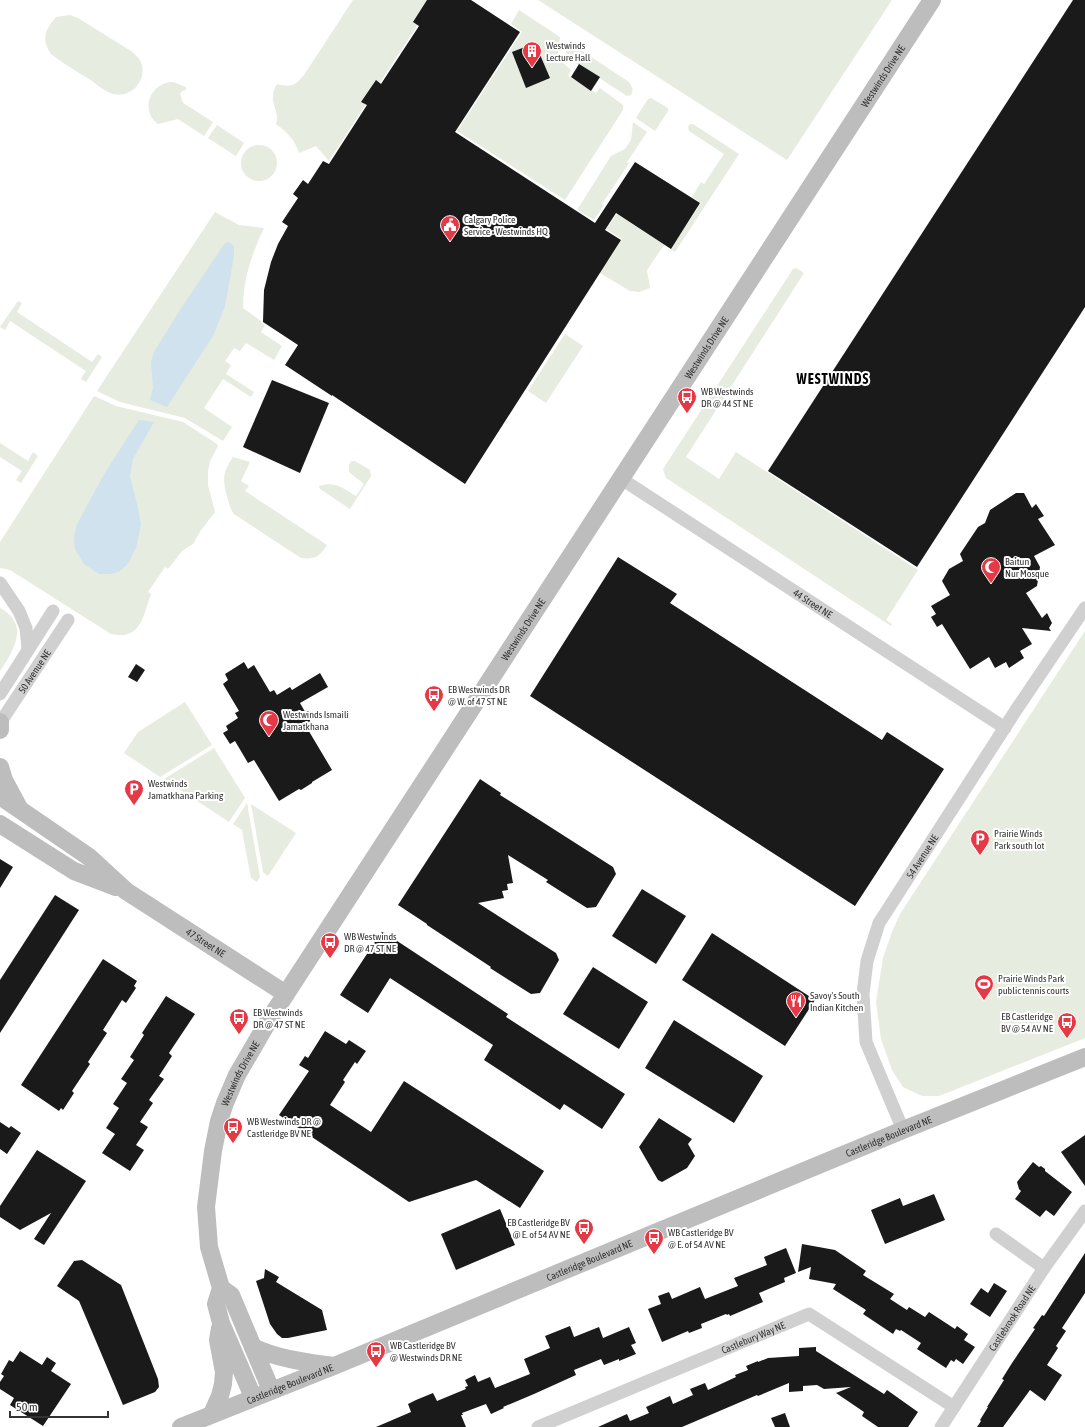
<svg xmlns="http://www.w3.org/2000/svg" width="1085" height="1427" viewBox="0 0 1085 1427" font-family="'Asap Condensed',sans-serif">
<rect width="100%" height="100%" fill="#fff"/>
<g fill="#e6ecdf">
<path d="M353 0H434L329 161 316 146 299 153C295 140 287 132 276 124 281 110 266 101 277 84 291 87 294 87 304 75Z"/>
<polygon points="538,0 892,0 787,160"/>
<polygon points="519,10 560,37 558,51 559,56 563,63 571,70 568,76 596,93 600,88 623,105 623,110 565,200 457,131 522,32 511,24"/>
<path d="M70 15 78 18 131 51C136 55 140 59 142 65 146 84 128 100 110 93 104 90 97 85 92 81 78 72 64 64 51 54 41 39 45 30 56 17Z"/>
<path d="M570 43 629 82C632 87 634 90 631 95L627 96 570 59C566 54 565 50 567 44Z"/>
<path d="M173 82 186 87V90L182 91 180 94 183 103 213 122 204 136 178 119 158 124C139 110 151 82 173 82Z"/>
<polygon points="651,98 668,108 668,111 655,131 636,118 648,99"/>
<polygon points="633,122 647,132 627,162 629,163 602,204 604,205 594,220 577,210 611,156 625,149 631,140"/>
<polygon points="690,124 693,124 739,154 675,252 664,245 647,270 650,288 639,292 630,291 600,273 622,239 606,229 617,214 671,249 701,203 692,197 701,182 704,184 724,154 689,131 688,127"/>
<polygon points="217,125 244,143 236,156 208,138"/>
<circle cx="259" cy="163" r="18"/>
<path d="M215 212 239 225 264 228C252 253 243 280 243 308L261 321 262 324 265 325 261 332 282 346 274 360 246 343 240 351 234 348 225 361 231 365 226 374 254 392 251 397 223 379 204 408 232 427 223 441 185 418 120 402 97 391Z"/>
<polygon points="796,268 804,273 686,457 719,479 736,452 918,570 886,620 892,624 891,626 666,478 663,469 793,269"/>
<polygon points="18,301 22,303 17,312 92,362 98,354 102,357 86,382 81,379 86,371 10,321 5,330 0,327"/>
<polygon points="565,334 583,346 546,403 528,391"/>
<path d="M94 396 116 406 183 422 217 444 218 446 210 461 208 471V485L215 512 201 530 193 544 182 551 168 569 165 567 148 592 151 594C145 609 143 632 124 635 120 636 115 634 111 634L10 570 0 568V542Z"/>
<polygon points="0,443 28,461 33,452 38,456 21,483 16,480 22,471 0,457"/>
<path d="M233 457 250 462 241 481 249 486 245 491 327 545C320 556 315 560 301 558L234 514C230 509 229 503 227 496 222 479 223 472 233 457Z"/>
<path d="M351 461H355L370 470 371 476 350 509 320 489 319 486C336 481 342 488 356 496L364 484 349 472V465Z"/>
<path d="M0 608C30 624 14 650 0 671Z"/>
<polygon points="1085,631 1085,1038 939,1096 922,1096 903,1087 892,1070 881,1039 876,1002 883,958 892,932 900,914"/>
<polygon points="185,702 212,745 160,777 124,753 138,732"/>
<polygon points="214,748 245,798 229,822 164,779"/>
<polygon points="247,803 260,877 257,882 251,878 242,830 233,824"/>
<polygon points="251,804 296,833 268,876 263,872"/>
</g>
<g fill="#cfe2ee">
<polygon points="229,242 234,246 234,256 225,306 213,336 167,407 150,400 153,388 151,362 154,352 180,310 225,243"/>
<polygon points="139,420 154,422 133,459 130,476 138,508 141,525 136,548 127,565 118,572 111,574 99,574 84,564 75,549 74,536 77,524 106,471"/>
</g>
<g fill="#1a1a1a">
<polygon points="427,0 471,0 520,32 455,132 595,223 635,162 700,203 671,249 616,213 605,230 621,240 465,484 332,395 332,396 285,365 298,345 263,322 264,290 271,262 278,244 288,226 282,222 298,198 293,194 303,180 308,184 323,161 329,164 367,105 361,102 376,80 381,84 419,26 413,22"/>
<polygon points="1073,0 1085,0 1085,307 917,567 768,471"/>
<polygon points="535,43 550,78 526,88 512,52"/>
<polygon points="579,64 600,77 591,91 571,77"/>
<polygon points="272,380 329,403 300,473 243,447"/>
<polygon points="1016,493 1024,493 1032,508 1036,504 1044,516 1038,519 1055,545 1034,556 1040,567 1037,586 1026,593 1042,618 1047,613 1052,623 1049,628 1051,631 1022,628 1032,644 1020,651 1024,658 1009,668 1006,662 995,668 989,657 970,669 942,624 937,627 931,617 936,614 931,606 950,595 942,581 949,569 963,561 960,554 978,527 985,523 990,510"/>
<polygon points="618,557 677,594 670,603 882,740 887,732 944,769 855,906 530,696"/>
<polygon points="244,662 248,669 254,665 270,692 274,690 277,695 290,687 292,690 320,673 328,687 300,703 312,724 307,728 332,770 312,782 312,783 301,790 299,789 279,801 254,760 248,763 235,741 230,744 223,733 228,730 226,726 238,718 235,713 239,711 223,684 228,680 225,674"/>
<polygon points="136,664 145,670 137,682 128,677"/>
<polygon points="480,779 501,793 500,795 613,867 616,874 596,907 587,908 546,882 548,880 508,855 513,883 507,884 508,890 502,891 504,898 478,903 556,953 559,960 540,993 531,994 490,968 491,967 427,925 427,924 398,905"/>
<polygon points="0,859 13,867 0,888"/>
<polygon points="642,889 686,916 656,964 612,936"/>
<polygon points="55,895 79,910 0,1033 0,980"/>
<polygon points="382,931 508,1014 506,1017 625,1094 602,1129 564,1104 560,1110 484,1060 493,1045 390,978 368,1013 340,995"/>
<polygon points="712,933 815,1000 785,1046 682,980"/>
<polygon points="103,959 137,981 134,986 136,988 126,1003 122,1000 103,1030 107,1033 88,1062 90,1064 72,1091 74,1093 63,1110 61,1108 59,1111 21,1085"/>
<polygon points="593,967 648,1002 619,1049 563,1014"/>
<polygon points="166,996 195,1014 169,1053 172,1056 159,1076 164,1079 149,1100 153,1103 140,1122 148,1127 136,1145 144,1150 130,1171 102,1153 115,1134 106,1128 119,1108 113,1104 127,1083 121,1079 134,1060 130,1057 144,1035 142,1033"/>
<polygon points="674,1020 763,1076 734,1123 645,1068"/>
<polygon points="325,1031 346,1044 349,1040 366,1051 357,1064 355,1062 343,1080 345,1082 330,1105 371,1132 404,1081 544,1171 520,1208 476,1180 409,1202 279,1115 309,1071 299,1065 305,1056 308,1058"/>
<polygon points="659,1118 692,1139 688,1144 695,1156 687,1168 662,1182 658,1180 639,1147"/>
<polygon points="0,1122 9,1128 11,1126 21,1133 7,1154 0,1149"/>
<polygon points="1085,1135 1085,1186 1061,1152"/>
<polygon points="37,1150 86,1181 44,1245 34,1239 51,1213 20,1230 0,1217 0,1206"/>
<polygon points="1033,1162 1039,1167 1041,1166 1045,1169 1045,1171 1072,1192 1054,1216 1046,1210 1040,1217 1015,1199 1021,1191 1019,1189 1017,1182"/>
<polygon points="934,1194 945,1220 885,1244 871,1210 900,1198 903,1206"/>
<polygon points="500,1209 515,1245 456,1270 441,1234"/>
<polygon points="802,1244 835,1250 866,1271 863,1275 894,1294 890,1299 907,1310 909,1307 925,1317 929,1312 955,1329 957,1326 968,1334 964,1340 975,1347 963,1364 956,1359 954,1362 951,1360 946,1368 917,1349 921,1343 901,1330 900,1331 896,1329 893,1334 863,1314 866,1310 833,1289 836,1284 809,1279 811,1267 798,1272"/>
<polygon points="786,1248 796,1273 784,1278 785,1282 759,1293 763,1302 730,1316 729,1314 727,1315 726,1314 701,1324 702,1328 689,1333 688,1331 662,1342 648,1309 661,1304 658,1296 669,1292 672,1299 700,1287 705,1299 738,1286 734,1278 767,1265 764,1257"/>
<polygon points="1085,1253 1085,1293 1062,1328 1066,1331 1056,1346 1058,1348 1047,1365 1062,1375 1045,1401 1030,1390 1003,1427 977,1427 981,1421 980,1420 988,1407 987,1407 1004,1380 1002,1379 1012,1363 1035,1329 1033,1328 1042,1315 1044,1316"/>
<polygon points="82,1260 121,1285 158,1379 159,1387 155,1392 123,1405 79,1301 57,1286 74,1261"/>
<polygon points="265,1269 279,1277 276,1282 322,1310 327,1330 288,1338 282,1338 277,1334 270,1324 256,1281 264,1278"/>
<polygon points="994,1283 1007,1291 990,1317 970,1304 981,1288 988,1293"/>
<polygon points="570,1326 574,1337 599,1327 603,1338 629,1327 636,1343 631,1345 636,1354 619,1361 619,1359 604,1365 601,1359 574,1370 576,1375 534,1394 503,1407 504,1408 491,1414 486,1404 462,1413 463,1415 461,1415 466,1427 376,1427 411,1412 408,1404 416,1400 433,1393 437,1401 466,1389 465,1387 468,1386 465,1380 475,1375 478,1382 490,1377 495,1388 530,1374 524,1359 550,1348 545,1336"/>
<polygon points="816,1347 816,1351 884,1394 887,1390 918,1412 908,1427 878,1427 862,1416 864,1412 836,1393 851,1387 824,1389 817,1385 803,1386 803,1391 789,1392 789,1383 758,1396 757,1395 682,1427 598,1427 627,1414 630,1421 649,1413 646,1407 670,1396 673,1404 693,1395 690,1389 705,1383 708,1390 736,1377 735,1375 748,1370 746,1366 758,1361 758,1362 768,1358 799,1356 799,1348"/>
<polygon points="20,1351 42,1365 47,1357 56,1363 51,1371 71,1384 43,1426 10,1405 14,1398 0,1389 0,1382 4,1376 1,1374 9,1360 13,1362"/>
<polygon points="785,1413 790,1427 775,1427 771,1418"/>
</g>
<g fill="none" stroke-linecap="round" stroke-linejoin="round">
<g stroke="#d0d0d0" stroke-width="13">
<path id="s1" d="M620 478 1005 728"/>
<polyline points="0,583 19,611 26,628 28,649"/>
<polyline points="0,694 53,611"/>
<path id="s2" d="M0 723 68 620"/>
<path id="s3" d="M903 1130 866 1042 863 994 867 961 879 923 1016 710 1085 608"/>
<polyline points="996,1234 1044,1268"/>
<path id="s4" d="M538 1427 809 1314 954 1407"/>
<path id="s5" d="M941 1427 1044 1268 1085 1211"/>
</g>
<g stroke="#bdbdbd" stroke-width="18">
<polyline points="0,730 0,722"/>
<polyline points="0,767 4,780 18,806"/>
<path id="s6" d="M0 796 89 857 126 891 286 994"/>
<polyline points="0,824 74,871 116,887"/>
<polyline points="221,1288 231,1295 271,1390"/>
<path d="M253 1347C278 1359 305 1362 333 1366"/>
<path id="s7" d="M253 1397 221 1323 216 1304 221 1288 209 1247 206 1207 213 1151 219 1121 225 1103 237 1075 269 1020 932 0"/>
<polyline points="212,1414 220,1396 223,1384 224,1372 218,1340 220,1328"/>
<path id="s8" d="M181 1427 334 1366 903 1130 1085 1057"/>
</g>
</g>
<defs>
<symbol id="building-pin" viewBox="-11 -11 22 30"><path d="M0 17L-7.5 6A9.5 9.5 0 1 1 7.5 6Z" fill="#e63946" stroke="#fff"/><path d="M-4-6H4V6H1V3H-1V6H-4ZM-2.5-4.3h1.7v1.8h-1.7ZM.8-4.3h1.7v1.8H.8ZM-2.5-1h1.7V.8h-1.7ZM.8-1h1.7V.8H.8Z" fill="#fff"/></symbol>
<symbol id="civic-pin" viewBox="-11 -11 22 30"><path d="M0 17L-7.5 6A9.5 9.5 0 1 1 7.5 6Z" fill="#e63946" stroke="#fff"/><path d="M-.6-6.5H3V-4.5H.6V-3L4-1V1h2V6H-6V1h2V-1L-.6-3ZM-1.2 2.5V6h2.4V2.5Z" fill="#fff"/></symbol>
<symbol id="bus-pin" viewBox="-11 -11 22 30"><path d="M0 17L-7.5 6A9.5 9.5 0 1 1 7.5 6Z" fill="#e63946" stroke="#fff"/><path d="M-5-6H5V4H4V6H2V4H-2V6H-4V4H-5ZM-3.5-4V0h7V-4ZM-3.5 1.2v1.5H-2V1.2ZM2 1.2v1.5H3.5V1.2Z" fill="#fff"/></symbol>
<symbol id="mosque-pin" viewBox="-11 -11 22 30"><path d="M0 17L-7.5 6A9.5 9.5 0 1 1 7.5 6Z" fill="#e63946" stroke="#fff"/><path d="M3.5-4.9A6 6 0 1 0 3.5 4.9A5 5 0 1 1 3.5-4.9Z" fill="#fff"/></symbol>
<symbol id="parking-pin" viewBox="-11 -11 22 30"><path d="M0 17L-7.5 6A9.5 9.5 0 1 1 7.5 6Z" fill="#e63946" stroke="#fff"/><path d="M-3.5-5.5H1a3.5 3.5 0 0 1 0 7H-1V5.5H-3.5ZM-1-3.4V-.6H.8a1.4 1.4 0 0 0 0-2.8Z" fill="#fff"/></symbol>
<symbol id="stadium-pin" viewBox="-11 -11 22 30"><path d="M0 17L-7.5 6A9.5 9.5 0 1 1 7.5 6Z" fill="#e63946" stroke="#fff"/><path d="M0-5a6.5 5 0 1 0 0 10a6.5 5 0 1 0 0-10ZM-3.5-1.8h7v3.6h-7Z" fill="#fff"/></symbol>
<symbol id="restaurant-pin" viewBox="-11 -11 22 30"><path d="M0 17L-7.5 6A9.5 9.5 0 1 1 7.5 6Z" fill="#e63946" stroke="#fff"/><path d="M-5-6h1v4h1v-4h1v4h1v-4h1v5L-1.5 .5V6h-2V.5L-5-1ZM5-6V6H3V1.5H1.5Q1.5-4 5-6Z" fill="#fff"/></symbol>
</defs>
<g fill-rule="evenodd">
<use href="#building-pin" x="521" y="40" width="22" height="30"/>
<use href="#civic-pin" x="439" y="214" width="22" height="30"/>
<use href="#bus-pin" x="676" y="386" width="22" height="30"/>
<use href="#mosque-pin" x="980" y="556" width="22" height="30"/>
<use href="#bus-pin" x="423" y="684" width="22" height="30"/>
<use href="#mosque-pin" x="258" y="709" width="22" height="30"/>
<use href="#parking-pin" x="123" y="778" width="22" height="30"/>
<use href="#parking-pin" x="969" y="828" width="22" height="30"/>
<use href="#bus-pin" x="319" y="931" width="22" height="30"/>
<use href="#stadium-pin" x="973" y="973" width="22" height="30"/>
<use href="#restaurant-pin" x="785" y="990" width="22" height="30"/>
<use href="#bus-pin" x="228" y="1007" width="22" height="30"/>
<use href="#bus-pin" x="1056" y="1011" width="22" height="30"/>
<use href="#bus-pin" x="222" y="1116" width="22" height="30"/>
<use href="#bus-pin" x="573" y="1217" width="22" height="30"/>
<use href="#bus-pin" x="643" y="1227" width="22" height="30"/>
<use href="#bus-pin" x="365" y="1340" width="22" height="30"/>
</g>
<g text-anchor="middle" stroke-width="4" stroke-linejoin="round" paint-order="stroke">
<g font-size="10" fill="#333" stroke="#fff" text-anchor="start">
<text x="546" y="49">Westwinds<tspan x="546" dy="12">Lecture Hall</tspan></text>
<text x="464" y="223">Calgary Police<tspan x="464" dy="12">Service - Westwinds HQ</tspan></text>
<text x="701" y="395">WB Westwinds<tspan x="701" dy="12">DR @ 44 ST NE</tspan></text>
<text x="1005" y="565">Baitun<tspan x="1005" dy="12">Nur Mosque</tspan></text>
<text x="448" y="693">EB Westwinds DR<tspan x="448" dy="12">@ W. of 47 ST NE</tspan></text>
<text x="283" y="718">Westwinds Ismaili<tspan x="283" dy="12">Jamatkhana</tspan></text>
<text x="148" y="787">Westwinds<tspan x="148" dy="12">Jamatkhana Parking</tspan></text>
<text x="994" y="837">Prairie Winds<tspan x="994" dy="12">Park south lot</tspan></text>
<text x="344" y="940">WB Westwinds<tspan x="344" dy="12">DR @ 47 ST NE</tspan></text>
<text x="998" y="982">Prairie Winds Park<tspan x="998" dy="12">public tennis courts</tspan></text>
<text x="810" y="999">Savoy's South<tspan x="810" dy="12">Indian Kitchen</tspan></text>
<text x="253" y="1016">EB Westwinds<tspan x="253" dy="12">DR @ 47 ST NE</tspan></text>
<text x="1053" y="1020" text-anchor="end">EB Castleridge<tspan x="1053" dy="12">BV @ 54 AV NE</tspan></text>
<text x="247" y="1125">WB Westwinds DR @<tspan x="247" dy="12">Castleridge BV NE</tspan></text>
<text x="570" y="1226" text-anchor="end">EB Castleridge BV<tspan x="570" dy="12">@ E. of 54 AV NE</tspan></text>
<text x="668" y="1236">WB Castleridge BV<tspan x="668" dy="12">@ E. of 54 AV NE</tspan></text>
<text x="390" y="1349">WB Castleridge BV<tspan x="390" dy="12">@ Westwinds DR NE</tspan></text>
</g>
<g font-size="10" fill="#333" stroke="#fff">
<text dy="4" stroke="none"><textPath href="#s7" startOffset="1526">Westwinds Drive NE</textPath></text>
<text dy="4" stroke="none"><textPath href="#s7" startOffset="1202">Westwinds Drive NE</textPath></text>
<text dy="4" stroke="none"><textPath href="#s1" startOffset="230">44 Street NE</textPath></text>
<text dy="4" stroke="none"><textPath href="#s7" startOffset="866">Westwinds Drive NE</textPath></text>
<text dy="4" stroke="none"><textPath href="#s2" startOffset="62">50 Avenue NE</textPath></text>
<text dy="4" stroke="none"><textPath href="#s3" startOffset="296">54 Avenue NE</textPath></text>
<text dy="4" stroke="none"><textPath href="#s6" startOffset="253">47 Street NE</textPath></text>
<text dy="4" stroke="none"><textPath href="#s7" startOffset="339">Westwinds Drive NE</textPath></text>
<text dy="4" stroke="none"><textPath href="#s8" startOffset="765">Castleridge Boulevard NE</textPath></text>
<text dy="4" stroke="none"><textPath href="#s8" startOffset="441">Castleridge Boulevard NE</textPath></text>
<text dy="4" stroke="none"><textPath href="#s5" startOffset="130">Castlebrook Road NE</textPath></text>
<text dy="4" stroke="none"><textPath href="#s4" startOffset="233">Castlebury Way NE</textPath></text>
<text dy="4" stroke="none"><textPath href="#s8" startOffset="117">Castleridge Boulevard NE</textPath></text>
</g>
<g font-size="14" font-weight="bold" letter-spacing="1" fill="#000" stroke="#fff">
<text x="833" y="384">WESTWINDS</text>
</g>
</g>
<path d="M10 1411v6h98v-6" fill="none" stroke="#333333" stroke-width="2"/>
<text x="16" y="1411" font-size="12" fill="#333333" stroke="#ffffff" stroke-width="3" paint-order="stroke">50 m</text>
</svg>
